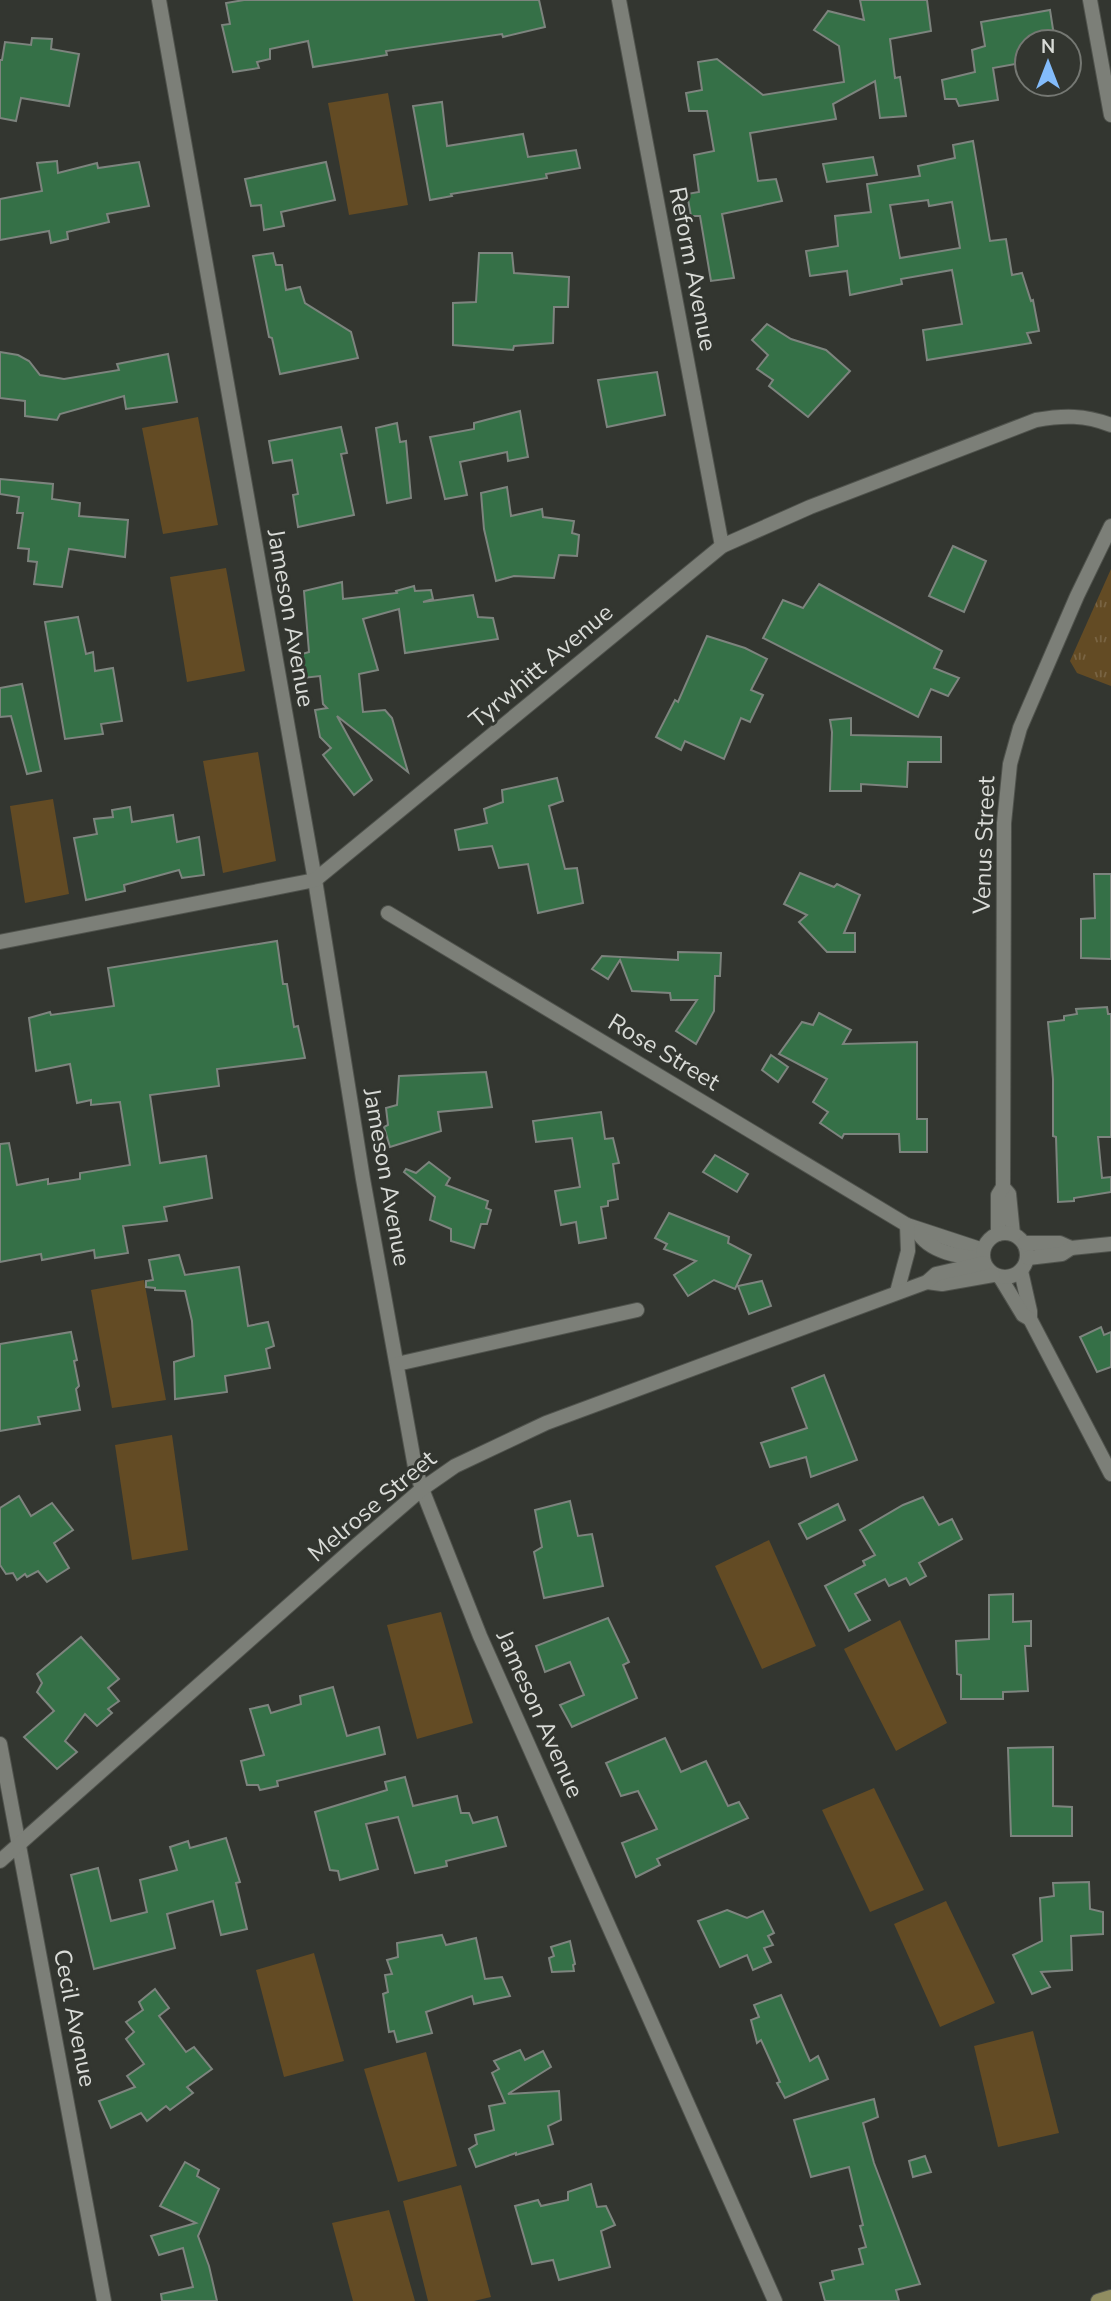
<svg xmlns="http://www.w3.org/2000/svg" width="1111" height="2301" viewBox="0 0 1111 2301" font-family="'Nunito Sans',sans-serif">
<defs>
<pattern id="park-tufts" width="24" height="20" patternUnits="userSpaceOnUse" patternTransform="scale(1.75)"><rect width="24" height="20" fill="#634b24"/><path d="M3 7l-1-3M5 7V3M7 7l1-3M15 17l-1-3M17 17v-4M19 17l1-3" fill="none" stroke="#796443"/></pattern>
</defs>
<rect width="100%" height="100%" fill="#333630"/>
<g fill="#634b24">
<polygon points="388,93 408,205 349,215 328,103"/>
<polygon points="198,417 218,525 163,534 142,428"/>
<polygon points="226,568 245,671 187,682 170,577"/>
<polygon points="258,752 276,861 223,873 203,761"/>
<polygon points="53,799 69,894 25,903 10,806"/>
<polygon points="144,1280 166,1400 112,1408 91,1290"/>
<polygon points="172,1435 188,1550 132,1560 115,1445"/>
<polygon points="769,1540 816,1646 762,1669 715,1566"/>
<polygon points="441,1612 473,1723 417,1739 387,1625"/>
<polygon points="900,1620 947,1723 896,1751 844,1649"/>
<polygon points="874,1788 924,1890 870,1912 822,1810"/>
<polygon points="946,1901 995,2003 940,2027 894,1924"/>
<polygon points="314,1953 344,2061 284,2077 256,1970"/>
<polygon points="1033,2031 1059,2133 998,2147 974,2046"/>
<polygon points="426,2052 457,2166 398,2182 364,2069"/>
<polygon points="461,2185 491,2297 474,2301 428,2301 403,2201"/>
<polygon points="389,2210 415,2301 353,2301 332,2223"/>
</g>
<polygon fill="url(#park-tufts)" points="1111,569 1111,686 1077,673 1070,661"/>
<g fill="#357047" stroke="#7d847e" stroke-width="2" fill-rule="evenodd">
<polygon points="244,0 539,0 545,27 503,37 502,34 386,51 387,55 313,67 308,41 270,49 270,59 257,62 259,68 233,72 222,25 230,24 226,3"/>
<polygon points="860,0 927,0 931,31 890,39 895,78 900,77 906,116 880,118 875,81 833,104 836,119 750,133 758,181 776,179 782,201 722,214 734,278 711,281 700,216 691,216 687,194 699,192 694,155 714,151 707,111 689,111 686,93 702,90 698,62 717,59 763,95 844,82 839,46 814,30 828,11 864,20"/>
<polygon points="1050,10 1055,42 1027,42 1027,62 993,68 998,100 959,106 956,99 945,99 942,80 975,72 972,50 985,46 981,22"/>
<polygon points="32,38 52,39 51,49 79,54 69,106 21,98 16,121 0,118 0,60 2,60 5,42 31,45"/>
<polygon points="442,102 447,146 523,134 528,157 576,150 580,168 546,174 547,178 451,194 452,196 430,200 413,106"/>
<path d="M973 141 990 241 1006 239 1012 275 1022 273 1031 301 1033 300 1039 331 1027 333 1031 343 927 360 923 330 962 324 952 270 901 279 902 284 850 295 847 271 810 276 806 251 838 246 835 216 871 212 867 184 920 176 918 166 955 158 953 145ZM928 200 929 206 952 202 960 248 900 258 890 205Z"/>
<polygon points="873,157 877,175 827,182 823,164"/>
<polygon points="57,161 58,173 97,163 98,168 139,162 149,206 107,214 109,222 67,232 68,239 51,243 49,231 0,240 0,199 42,191 37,163"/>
<polygon points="326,162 335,200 281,212 284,226 264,230 261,205 251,206 245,179"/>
<polygon points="273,253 276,265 282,265 286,290 300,287 305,303 351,332 358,358 280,374 272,338 269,337 253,256"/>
<polygon points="479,253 512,253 514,273 569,277 568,307 554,307 553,343 514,346 513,350 453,345 453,303 476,302"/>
<polygon points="767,324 791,339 826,350 850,371 808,417 769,386 773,380 757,369 768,355 752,340"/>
<polygon points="0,352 18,355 29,361 40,375 64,379 119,370 117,364 168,354 177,402 126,409 124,396 60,414 57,420 25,416 25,401 0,398"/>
<polygon points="657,372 665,415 607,427 598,380"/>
<polygon points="520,411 528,457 508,461 507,452 460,462 467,495 445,499 430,437 474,429 474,423"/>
<polygon points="397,423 400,442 406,441 411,498 387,503 376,428"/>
<polygon points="341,427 347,453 341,454 354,515 298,527 293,495 298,494 292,460 273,463 269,441"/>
<polygon points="0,479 53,484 52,499 80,503 79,516 128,520 125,557 69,549 62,587 34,584 37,562 28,561 29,549 18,548 23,513 17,513 19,497 0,494"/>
<polygon points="507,487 511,516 542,509 543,517 574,521 572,533 579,535 577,556 559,555 554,578 514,576 496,581 484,529 481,493"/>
<polygon points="953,546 986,561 964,612 929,596"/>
<polygon points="342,582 343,599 397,593 396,591 414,586 415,591 431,590 433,599 423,602 473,595 478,617 493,618 498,639 405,653 399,609 363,619 378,670 359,674 363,712 385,710 392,718 408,772 337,716 372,780 354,795 323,755 331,748 320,737 315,710 327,708 323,704 320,676 303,678 299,655 309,652 304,591"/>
<polygon points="819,584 942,651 934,668 959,678 948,696 931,689 918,717 763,638 783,600 803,608"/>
<polygon points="78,617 86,654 93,652 95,671 113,668 122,721 101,724 103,734 65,739 45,622"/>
<polygon points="707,636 745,648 767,659 751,690 763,695 750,722 741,718 724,759 685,741 681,750 656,737 675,700 678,702"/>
<polygon points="22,684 41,771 27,774 11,716 0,717 0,688"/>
<polygon points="851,718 851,735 941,737 941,762 908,762 907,787 861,784 861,791 830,791 832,732 830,720"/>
<polygon points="557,778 563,801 549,806 565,869 577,868 583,903 538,913 528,864 499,868 492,846 459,850 455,830 487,823 484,809 503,802 502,790"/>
<polygon points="130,807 132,822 173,815 177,842 199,837 204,875 182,878 179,870 124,885 125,891 86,900 74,838 97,834 94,819 113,817 112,810"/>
<polygon points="800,873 834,887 837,884 860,895 844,933 855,933 855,952 827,952 799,922 807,915 784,904"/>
<polygon points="1094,874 1111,874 1111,959 1081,958 1081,919 1095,918"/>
<polygon points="277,941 283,984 287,984 294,1027 298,1026 305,1058 217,1069 219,1086 150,1095 160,1163 206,1156 212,1198 164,1207 167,1221 123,1226 128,1253 95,1258 94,1250 42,1260 41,1254 0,1262 0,1144 9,1143 17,1185 48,1179 48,1184 80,1179 80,1173 130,1165 120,1102 91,1105 91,1100 77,1103 70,1064 36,1071 29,1018 50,1012 51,1015 114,1006 108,968"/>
<polygon points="678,952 721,953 720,976 715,976 714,1011 696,1044 676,1031 697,1000 671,1000 670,993 632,991 620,960 608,979 592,969 602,956 678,960"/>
<polygon points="1107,1007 1108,1014 1111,1014 1111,1137 1098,1137 1102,1178 1111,1177 1111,1192 1074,1198 1074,1201 1058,1202 1056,1137 1053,1136 1053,1079 1048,1022 1064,1020 1064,1016 1077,1014 1076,1009"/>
<polygon points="819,1013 851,1030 843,1044 917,1042 917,1119 927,1119 927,1152 900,1152 899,1134 844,1134 842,1138 820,1123 828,1112 813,1102 827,1079 779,1054 802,1022 813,1025"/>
<polygon points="771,1055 788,1067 778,1082 762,1070"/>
<polygon points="486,1072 492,1107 438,1112 441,1131 390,1147 384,1127 388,1125 386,1108 397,1105 399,1076"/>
<polygon points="601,1112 605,1139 613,1138 619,1163 613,1164 618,1199 608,1201 608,1206 601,1207 606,1238 579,1243 576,1222 561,1225 555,1191 580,1187 572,1138 536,1142 533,1121"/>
<polygon points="715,1155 748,1174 737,1192 703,1172"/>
<polygon points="429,1162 450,1178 446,1185 488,1201 486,1208 491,1210 487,1224 481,1224 474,1248 451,1241 451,1229 430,1220 435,1197 404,1172 406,1169 416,1173"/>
<polygon points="669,1213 729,1237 728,1243 751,1255 735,1289 714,1280 688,1296 674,1275 696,1261 664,1249 667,1244 655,1238"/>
<polygon points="179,1255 185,1275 239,1267 248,1326 268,1322 274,1346 266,1349 270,1368 225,1376 227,1392 175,1399 174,1362 194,1356 192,1321 185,1291 155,1290 155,1288 146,1287 146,1281 153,1280 149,1260"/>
<polygon points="762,1281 771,1306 749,1314 738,1286"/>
<polygon points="1101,1327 1104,1335 1111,1332 1111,1367 1097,1372 1080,1337"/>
<polygon points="71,1332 77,1360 74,1361 79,1386 76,1389 80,1410 38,1417 40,1424 0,1431 0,1344"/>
<polygon points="824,1375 857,1460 811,1477 806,1457 770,1467 761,1443 807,1428 792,1388"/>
<polygon points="19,1496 31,1516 52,1503 73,1530 54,1543 69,1568 47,1582 38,1571 27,1577 25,1574 17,1580 13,1573 6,1574 0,1565 0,1508"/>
<polygon points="923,1497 939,1525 952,1519 962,1539 919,1563 926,1576 910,1585 906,1578 889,1586 885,1579 855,1594 870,1620 849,1631 825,1586 865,1565 863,1561 875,1555 860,1530 903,1505"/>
<polygon points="570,1501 578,1536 592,1534 603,1586 544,1598 534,1552 542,1547 535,1510"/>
<polygon points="838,1504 845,1520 807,1539 799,1524"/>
<polygon points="1013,1594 1013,1622 1031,1621 1031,1646 1025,1646 1028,1691 1003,1692 1003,1699 961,1699 961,1675 957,1674 956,1641 989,1639 989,1595"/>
<polygon points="608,1618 629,1662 623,1665 637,1698 572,1727 560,1705 584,1695 570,1662 545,1672 536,1646"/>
<polygon points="81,1637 119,1679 108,1688 119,1701 108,1709 112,1713 97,1726 85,1714 65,1741 77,1752 57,1769 24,1737 54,1711 37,1692 42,1683 37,1674"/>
<polygon points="333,1687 347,1736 379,1727 385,1754 277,1781 278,1786 260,1790 258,1785 247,1785 241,1761 264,1755 250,1709 268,1705 271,1713 301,1704 300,1696"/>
<polygon points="665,1738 681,1772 706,1761 728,1806 739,1802 748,1818 657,1859 660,1865 636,1877 622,1843 657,1829 638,1791 621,1796 606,1763"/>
<polygon points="1053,1747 1053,1806 1072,1807 1072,1836 1011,1836 1008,1748"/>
<polygon points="405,1777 413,1806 457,1796 461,1813 469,1813 473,1823 497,1817 506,1846 446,1861 447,1866 415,1873 398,1817 366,1824 378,1869 340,1880 338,1871 330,1870 315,1812 387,1790 385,1782"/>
<polygon points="226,1838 240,1882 236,1883 247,1929 221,1935 213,1901 167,1914 175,1948 94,1969 71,1875 98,1868 111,1921 147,1912 140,1880 177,1870 170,1847 188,1841 190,1848"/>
<polygon points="1089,1882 1090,1909 1103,1912 1103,1934 1071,1936 1072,1970 1041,1972 1050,1987 1032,1994 1013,1955 1042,1941 1040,1898 1054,1896 1053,1883"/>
<polygon points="727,1910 747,1918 763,1911 774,1933 768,1936 773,1945 764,1948 771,1962 753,1970 747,1955 720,1967 698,1921"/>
<polygon points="442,1935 446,1945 476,1938 485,1979 502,1977 510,1996 474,2004 472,1996 426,2012 432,2033 397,2042 394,2031 389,2032 383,1994 388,1992 385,1975 392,1974 387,1960 398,1957 397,1943"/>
<polygon points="570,1941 575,1964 573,1965 574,1971 552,1972 549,1958 554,1956 551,1947"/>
<polygon points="155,1989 169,2008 159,2016 186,2052 194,2047 212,2069 187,2087 193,2093 170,2110 166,2106 147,2121 141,2113 111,2128 99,2101 135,2087 127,2076 144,2064 126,2039 134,2032 126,2022 143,2010 139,2002"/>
<polygon points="781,1995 810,2061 818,2056 828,2079 785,2098 777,2083 780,2082 761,2040 757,2043 751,2020 759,2017 754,2005"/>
<polygon points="520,2050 525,2060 543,2051 551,2067 508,2094 559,2091 561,2120 548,2126 553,2144 516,2155 516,2153 476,2167 469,2149 477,2144 475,2135 494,2130 489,2106 505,2103 492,2073 499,2069 494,2061"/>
<polygon points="874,2099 878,2117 863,2123 874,2163 920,2284 896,2290 899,2301 825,2301 820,2283 834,2279 832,2271 863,2264 859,2249 866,2247 860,2226 863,2225 849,2167 811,2177 794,2120"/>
<polygon points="925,2156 931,2172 913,2177 909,2161"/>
<polygon points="185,2162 199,2170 197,2176 219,2189 198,2236 209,2266 217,2301 162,2301 161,2294 193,2287 183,2248 159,2255 151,2236 196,2223 160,2206"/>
<polygon points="591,2184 597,2207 606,2206 615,2225 601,2231 610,2267 559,2280 553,2260 532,2264 515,2206 538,2200 541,2206 568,2200 568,2192"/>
</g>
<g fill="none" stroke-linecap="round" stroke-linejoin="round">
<defs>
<g id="minor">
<polyline points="159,0 315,880 363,1179 415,1467 422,1489 480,1636 775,2301"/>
<polyline points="619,0 722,546"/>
<polyline points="1090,0 1111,115"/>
<polyline points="388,913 907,1225 983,1250"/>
<path d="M0 942 315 880 722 546 810 507 1036 420C1064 415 1085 415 1111 425"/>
<polyline points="1003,1187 1009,1194 1013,1234"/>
<path d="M917 1231C929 1253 961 1257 983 1259"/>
<polyline points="998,1234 998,1195 1003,1187 1004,823 1010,764 1020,728 1077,596 1111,526"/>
<polyline points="1021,1271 1030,1311 1030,1319"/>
<polyline points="1000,1277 1023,1315 1030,1319 1111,1474"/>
<polyline points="397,1364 637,1310"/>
<polyline points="0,1744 104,2301"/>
</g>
<g id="tertiary">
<circle cx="1005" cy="1255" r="22"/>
<polyline points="1025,1243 1060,1243 1071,1248 1111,1244"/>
<polyline points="1028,1258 1062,1254 1071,1248"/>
<polyline points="927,1282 942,1284 993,1275"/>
<polyline points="897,1292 908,1251 907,1225"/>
<polyline points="0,1861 358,1544 422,1489 455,1466 546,1423 927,1282 936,1274 984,1263"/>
</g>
<polyline id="secondary" points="1098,2301 1111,2297"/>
</defs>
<use href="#minor" stroke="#50534d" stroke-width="16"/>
<use href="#tertiary" stroke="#50534d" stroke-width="16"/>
<use href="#secondary" stroke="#50534d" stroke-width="16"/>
<use href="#minor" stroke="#7c7f78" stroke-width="14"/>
<use href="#tertiary" stroke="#7c7f78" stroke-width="14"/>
<use href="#secondary" stroke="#908d61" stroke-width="14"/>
</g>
<g text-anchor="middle" stroke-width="6" stroke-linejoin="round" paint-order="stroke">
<g font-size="24" fill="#d9dbd7" stroke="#333630">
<text transform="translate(693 269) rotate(79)" y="8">Reform Avenue</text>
<text transform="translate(291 618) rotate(80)" y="8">Jameson Avenue</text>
<text transform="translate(541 666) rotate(-40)" y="8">Tyrwhitt Avenue</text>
<text transform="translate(984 845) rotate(-88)" y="8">Venus Street</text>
<text transform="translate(664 1052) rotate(31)" y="8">Rose Street</text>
<text transform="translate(387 1177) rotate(80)" y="8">Jameson Avenue</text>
<text transform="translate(372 1506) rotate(-40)" y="8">Melrose Street</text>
<text transform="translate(540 1714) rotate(66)" y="8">Jameson Avenue</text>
<text transform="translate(75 2018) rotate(79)" y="8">Cecil Avenue</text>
</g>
</g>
<g transform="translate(1048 63)"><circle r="33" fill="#333630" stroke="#757873" stroke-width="2"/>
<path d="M0-5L12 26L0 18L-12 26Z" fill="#83bcfb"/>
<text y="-10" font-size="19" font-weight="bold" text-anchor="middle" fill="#d9dbd7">N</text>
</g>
</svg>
